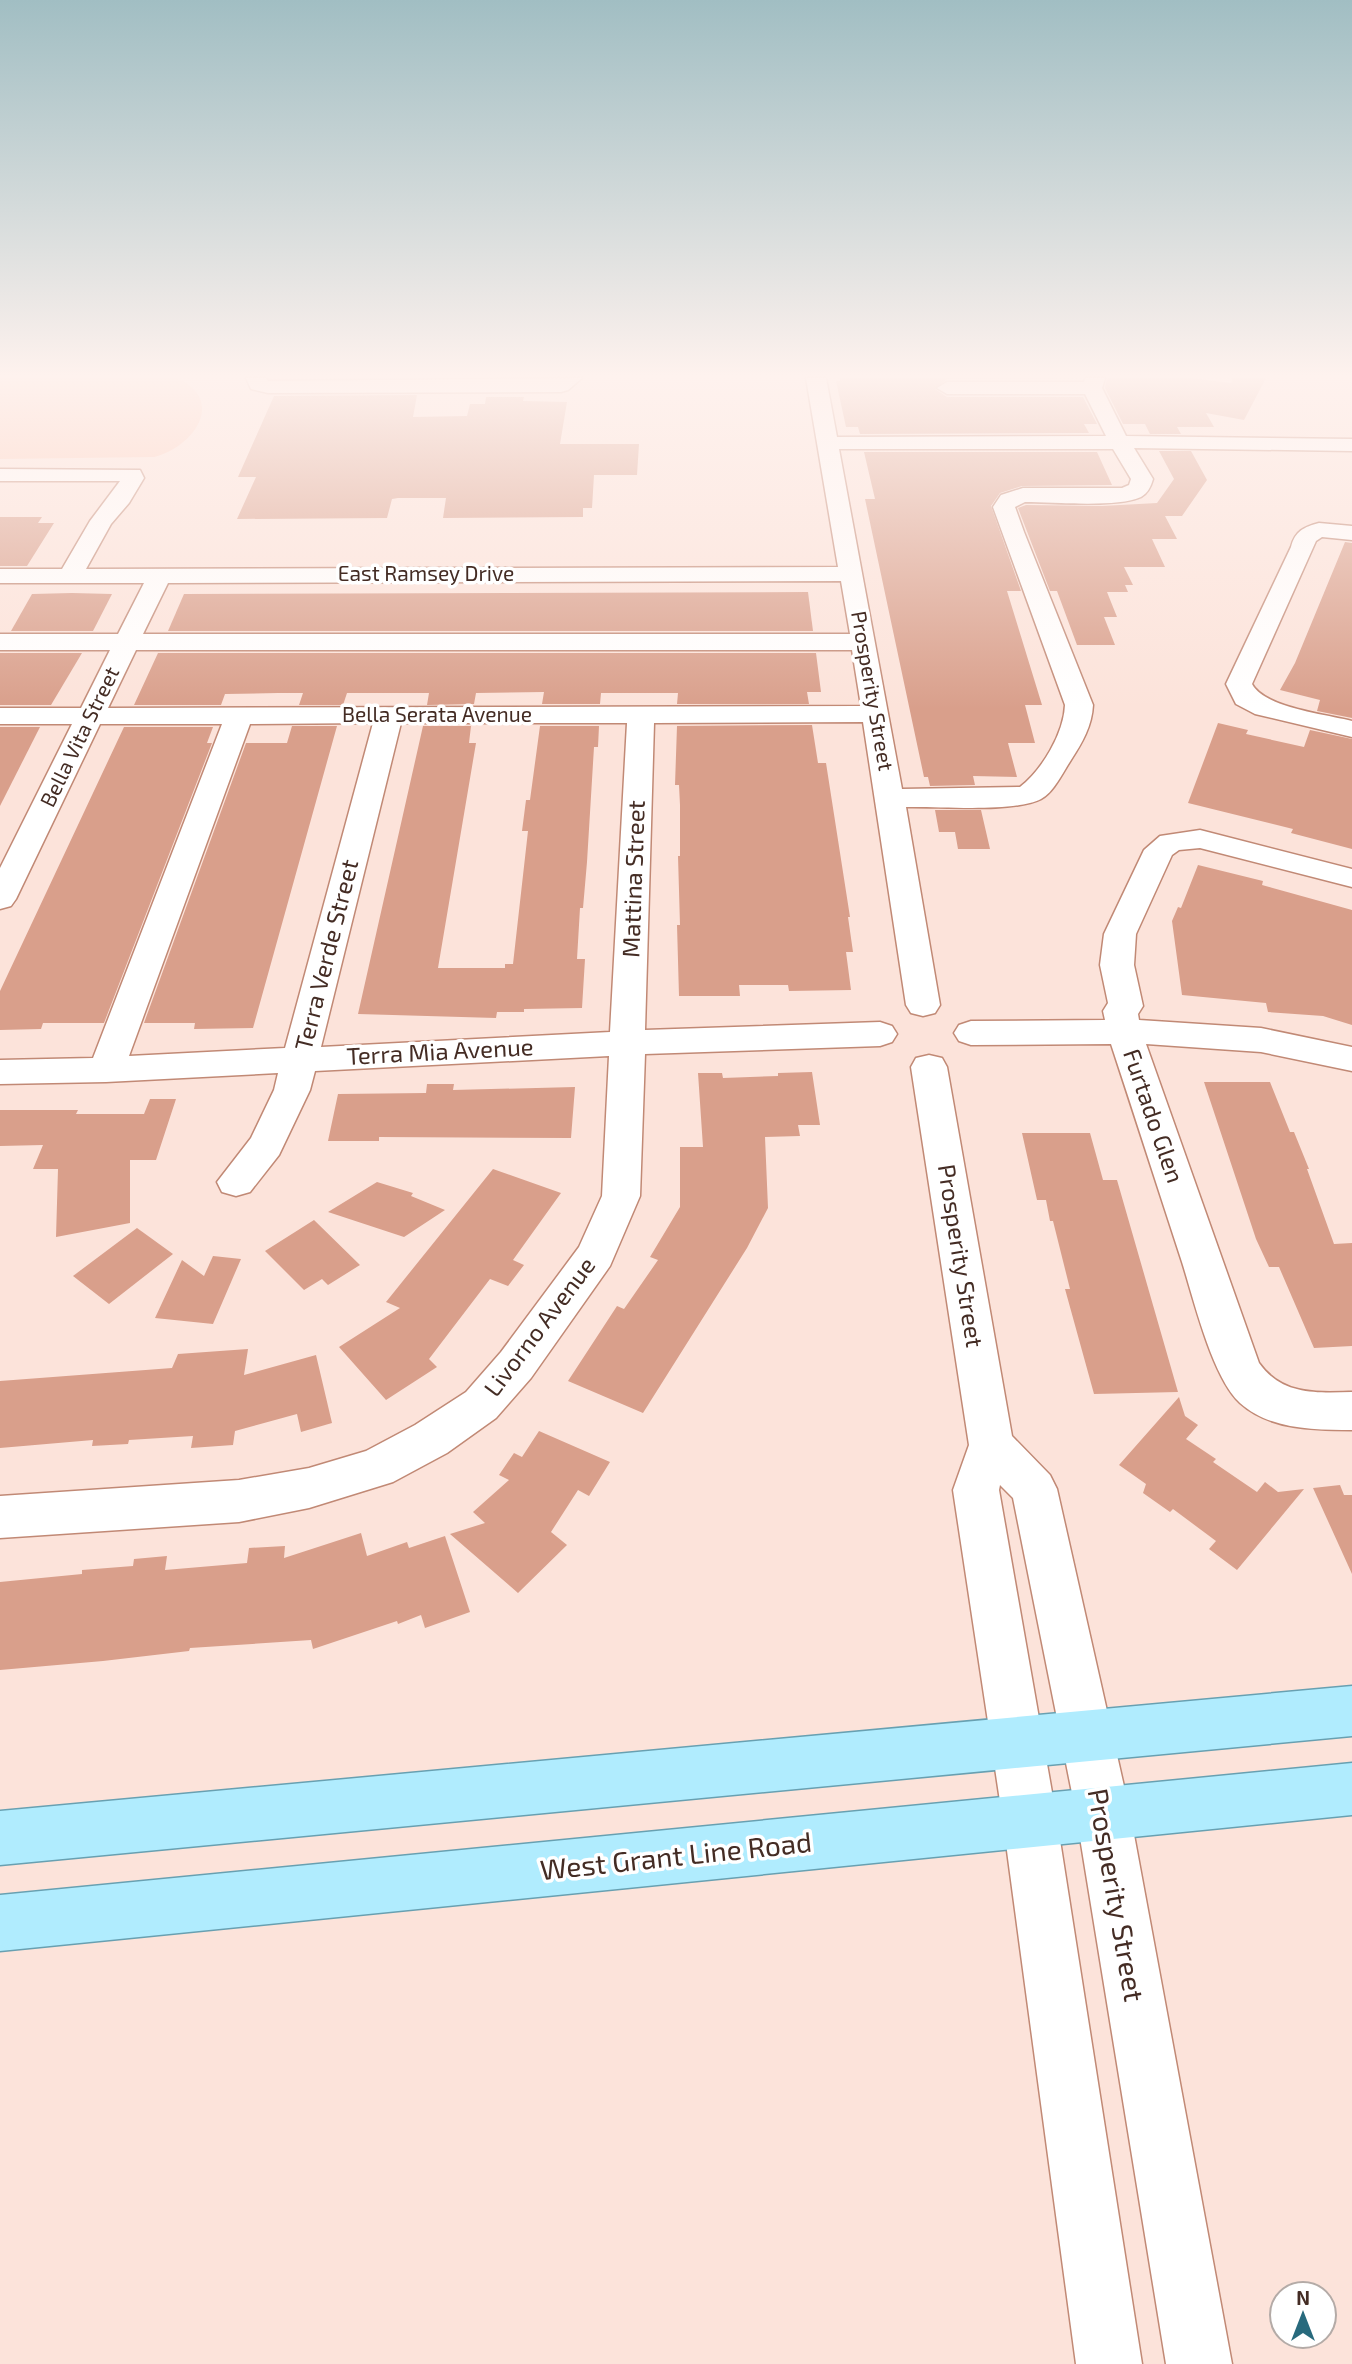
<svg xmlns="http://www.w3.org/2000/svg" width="1352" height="2364" viewBox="0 0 1352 2364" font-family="'Exo 2',sans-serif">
<rect width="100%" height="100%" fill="#fce3da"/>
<path fill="#fdc9b6" d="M0 378H177C227 401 193 447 154 457L0 459Z"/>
<g fill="#d99f8b">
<polygon points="840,378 1082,378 947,379 935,389 947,397 1083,397 1097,424 1084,424 1089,433 860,434 858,427 846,427 836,381 840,381"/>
<polygon points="1107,378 1191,378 1231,383 1233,378 1266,378 1244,420 1206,413 1214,427 1177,427 1181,434 1150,434 1145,424 1123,424 1105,388"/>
<polygon points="417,395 413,417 467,416 470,404 485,404 486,397 524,397 523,401 567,402 560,444 639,444 637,475 594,475 592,508 583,508 583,517 443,518 446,498 398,498 392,499 387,518 237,519 256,477 238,477 274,396"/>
<polygon points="1159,451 1191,451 1207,480 1182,516 1165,516 1177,539 1152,539 1165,567 1124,567 1133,585 1125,585 1128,592 1107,592 1117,617 1104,617 1115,645 1077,645 1057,591 1050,591 1018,508 1026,505 1102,506 1157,503 1174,479"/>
<polygon points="864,452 1097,452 1112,485 1022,486 1000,493 991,506 1021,591 1007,591 1042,705 1025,705 1035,743 1008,743 1017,777 973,776 975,785 930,786 928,777 924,777 865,499 875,499"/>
<polygon points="0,517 42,517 38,523 54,523 27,566 0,566"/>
<polygon points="1345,542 1352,543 1352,718 1317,711 1320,700 1280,690 1295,663"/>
<polygon points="808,592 813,631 168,631 184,594"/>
<polygon points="32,594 72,593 112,594 93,631 11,631"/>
<polygon points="0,653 82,653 51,705 0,705"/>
<polygon points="158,653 816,653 821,692 807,692 809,704 677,704 678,693 601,693 600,704 542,704 544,692 476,693 474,704 427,705 429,693 347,693 343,705 299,705 303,693 278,693 225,694 221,705 134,705"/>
<polygon points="1218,723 1248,730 1246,734 1304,747 1310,730 1352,739 1352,849 1291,833 1293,829 1188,803"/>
<polygon points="812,725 818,763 826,763 850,917 848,917 853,952 846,952 851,990 789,991 788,985 739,985 740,996 679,996 677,925 680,925 678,856 680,856 680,805 679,785 675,785 677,726"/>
<polygon points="292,726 337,726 253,1028 194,1029 195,1023 144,1023 246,743 287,743"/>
<polygon points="423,726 471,726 469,743 476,743 438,968 505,968 505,964 513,964 528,831 522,831 526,800 530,800 540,726 599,726 598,747 594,747 587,862 583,908 580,908 577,959 585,959 582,1008 524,1009 524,1012 497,1012 496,1018 358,1014"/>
<polygon points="0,727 40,727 0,806"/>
<polygon points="124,727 213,727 207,743 212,743 104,1023 43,1023 41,1029 0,1030 0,991"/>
<polygon points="935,810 981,810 990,849 958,849 955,832 939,832"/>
<polygon points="1198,865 1263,881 1262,885 1352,910 1352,1025 1323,1016 1268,1012 1266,1003 1182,995 1172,921 1178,907 1181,908"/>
<polygon points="812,1072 820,1125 798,1125 800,1136 765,1137 768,1208 747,1248 643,1413 568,1381 617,1306 624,1309 658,1260 650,1257 680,1207 680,1147 703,1147 698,1073 722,1073 723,1078 778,1076 778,1073"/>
<polygon points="1204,1082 1270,1082 1290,1132 1294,1132 1309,1169 1307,1169 1334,1244 1352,1243 1352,1346 1314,1348 1279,1267 1269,1267 1256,1239"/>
<polygon points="427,1084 454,1084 453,1090 575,1087 571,1138 379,1137 379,1141 328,1141 338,1094 426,1093"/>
<polygon points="150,1099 176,1099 156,1160 130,1160 130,1223 56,1237 58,1169 33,1169 43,1145 0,1146 0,1110 78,1110 76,1114 144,1114"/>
<polygon points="1022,1133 1090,1133 1103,1180 1117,1180 1178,1392 1094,1394 1065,1289 1070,1289 1053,1221 1050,1221 1046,1200 1037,1200"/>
<polygon points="493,1169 561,1193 513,1260 524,1265 508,1286 490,1279 429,1359 437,1367 386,1400 339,1347 400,1308 386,1302"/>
<polygon points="377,1182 413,1193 411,1196 445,1210 404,1237 328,1212"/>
<polygon points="314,1220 360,1265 328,1285 322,1279 304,1290 265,1251"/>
<polygon points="137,1228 173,1254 109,1304 73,1276"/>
<polygon points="213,1256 241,1259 213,1324 155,1318 182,1260 204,1276"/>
<polygon points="248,1349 244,1375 316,1355 332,1423 301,1432 297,1414 235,1431 233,1445 191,1448 193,1436 129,1440 128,1444 92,1446 93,1440 0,1448 0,1381 172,1368 178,1354"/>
<polygon points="1179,1397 1185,1416 1198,1425 1186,1439 1216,1459 1213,1462 1257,1492 1265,1482 1278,1492 1304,1489 1237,1570 1209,1549 1216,1541 1173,1509 1170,1512 1143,1493 1146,1484 1119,1465"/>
<polygon points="539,1431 610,1462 589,1496 578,1490 551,1532 567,1545 518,1593 450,1534 485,1523 473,1512 509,1480 499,1475 514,1453 522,1457"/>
<polygon points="1340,1485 1344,1495 1352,1495 1352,1574 1313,1488"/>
<polygon points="361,1533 367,1556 407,1542 409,1548 445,1536 470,1612 425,1628 421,1615 398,1624 397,1621 313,1649 311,1640 190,1648 189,1651 103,1661 0,1670 0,1582 82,1574 82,1570 133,1566 134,1559 167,1556 165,1570 247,1563 249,1548 285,1546 284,1558"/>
</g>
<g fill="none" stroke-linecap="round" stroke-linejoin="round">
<defs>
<g id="minor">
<polygon points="246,378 266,378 268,381 582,378 568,390 561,392 268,393 251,389"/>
<path d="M806 378H826L837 437 1106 436 1085 394H947L937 388 947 382H1084L1085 378H1105L1102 388 1126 436 1352 439V451L1134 448 1153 479C1151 486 1148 493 1141 497 1118 508 1053 502 1025 502L1015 507 1024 532 1093 705C1092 726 1082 743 1071 760 1063 772 1054 792 1041 799 1014 813 938 806 906 807L940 1005 935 1013 923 1016 911 1013 906 1005 863 722 654 723 645 1030 880 1022 892 1026 897 1034 892 1042 880 1046 645 1054 640 1196 610 1266 531 1378 496 1418 447 1453 393 1482 309 1508 239 1522 0 1538V1496L239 1480 309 1468 366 1451 415 1425 466 1392 501 1352 579 1247 602 1196 609 1056 315 1071 310 1090 279 1155 250 1192 236 1196 222 1192 217 1182 251 1138 274 1090 278 1073 106 1082 0 1084V1060L93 1058 222 724H100L16 899 11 906 0 909V868L72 724H0V708H81L110 650H0V634H118L144 583H0V569H62L90 521 120 481H0V469L140 470 144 478 129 503 111 524 86 569 838 567ZM839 449H1113L1131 479 1129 485 1122 488H1023L1001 495 993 507 1065 705C1064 733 1042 770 1020 787L902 789ZM841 581 850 634H143L168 583ZM136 650H852L861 706 108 708ZM373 723 285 1048 129 1056 250 724ZM401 723H627L610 1032 321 1047Z"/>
<path d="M1319 523 1352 526V540L1322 537 1316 541 1252 684C1265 708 1326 714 1352 721V737L1255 714 1236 704 1226 684 1291 547C1295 531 1304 527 1319 523Z"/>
<path d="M1200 830 1352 869V887L1200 848 1179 850 1172 855 1136 934 1134 965 1143 1006 1138 1014 1139 1020 1261 1028 1352 1047V1071L1261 1052 1146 1044 1259 1363C1282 1395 1315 1393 1352 1392V1430C1315 1430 1270 1430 1240 1403 1212 1377 1194 1300 1182 1262 1158 1189 1135 1116 1111 1044L971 1045 959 1041 954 1033 959 1025 971 1021 1105 1020 1103 1011 1108 1003 1100 965 1104 934 1144 850 1160 836Z"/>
<polygon points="929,1055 942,1058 947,1067 1012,1436 1050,1475 1057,1489 1130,1813 1232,2364 1166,2364 1076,1813 1013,1498 1000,1485 999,1490 1057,1821 1142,2364 1076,2364 1003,1821 953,1490 969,1445 911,1067 916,1058"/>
</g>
<g id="major">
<polygon points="1352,1686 1352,1736 0,1865 0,1811"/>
<polygon points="1352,1763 1352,1815 0,1951 0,1895"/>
</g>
</defs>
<use href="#minor" stroke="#c18975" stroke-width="3"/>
<use href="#major" stroke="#68a0b1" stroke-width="3"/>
<use href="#minor" fill="#fff" fill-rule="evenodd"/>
<use href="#major" fill="#b0ecfe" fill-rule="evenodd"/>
</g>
<linearGradient id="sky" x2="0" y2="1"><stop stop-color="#a1bec3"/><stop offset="0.53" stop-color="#fef2ee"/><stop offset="1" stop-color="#fef2ee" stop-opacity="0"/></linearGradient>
<rect width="1352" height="709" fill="url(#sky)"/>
<g text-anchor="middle" stroke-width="7" stroke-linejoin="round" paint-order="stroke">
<g font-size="21" fill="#442c24" stroke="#fff">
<text x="426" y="581">East Ramsey Drive</text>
<text transform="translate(872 691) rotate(80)" y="7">Prosperity Street</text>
<text x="437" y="722">Bella Serata Avenue</text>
<text transform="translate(80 737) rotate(-64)" y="7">Bella Vita Street</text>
</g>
<g font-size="24" fill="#442c24" stroke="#fff">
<text transform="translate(634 879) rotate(-88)" y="8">Mattina Street</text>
<text transform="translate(327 955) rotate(-76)" y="8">Terra Verde Street</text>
<text transform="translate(440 1052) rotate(-3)" y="8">Terra Mia Avenue</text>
<text transform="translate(1153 1116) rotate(71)" y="8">Furtado Glen</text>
<text transform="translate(960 1256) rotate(81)" y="8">Prosperity Street</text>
<text transform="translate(540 1327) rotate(-53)" y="8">Livorno Avenue</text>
</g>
<g font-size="28" fill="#442c24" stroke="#fff">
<text transform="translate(676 1856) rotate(-6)" y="10">West Grant Line Road</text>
<text transform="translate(1116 1895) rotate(80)" y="10">Prosperity Street</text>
</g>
</g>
<g transform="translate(1303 2315)"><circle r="33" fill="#ffffff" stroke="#b4aba7" stroke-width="2"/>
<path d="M0-5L12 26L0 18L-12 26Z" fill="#286a7d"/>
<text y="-10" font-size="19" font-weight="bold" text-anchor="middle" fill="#442c24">N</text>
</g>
</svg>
